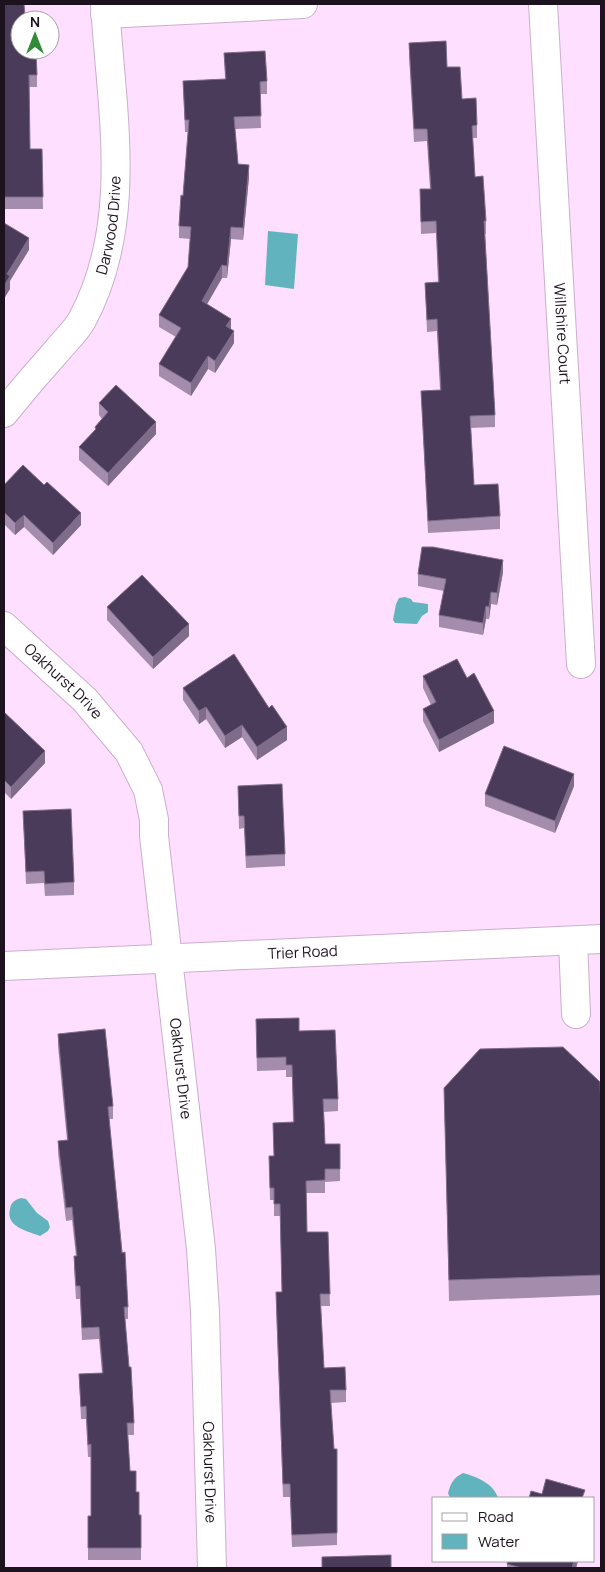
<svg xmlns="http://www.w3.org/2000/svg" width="605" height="1572" viewBox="0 0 605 1572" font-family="Manrope,sans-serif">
<rect width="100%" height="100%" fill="#fedfff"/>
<g fill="#61b4bd">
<polygon points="268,231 298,234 294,289 265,285"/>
<polygon points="405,597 411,599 413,602 428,604 428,612 422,616 417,624 395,623 393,620 396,604 399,598"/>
<path d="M21 1198 26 1199 37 1213 48 1221 50 1227 48 1231 40 1236C28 1231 5 1227 10 1209 11 1202 15 1200 21 1198Z"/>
<path d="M463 1473C477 1477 493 1483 498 1498H450L448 1493C451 1483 453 1478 463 1473Z"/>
</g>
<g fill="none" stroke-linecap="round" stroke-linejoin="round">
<defs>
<g id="minor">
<path id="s1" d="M543 4 581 664"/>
<polyline points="105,14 303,4"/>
<path id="s2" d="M4 413C21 392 38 372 56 352 64 342 76 331 82 320 135 222 111 109 105 4"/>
<path id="s3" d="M4 626 85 700 129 752 148 790 154 820V836L201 1249 205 1312 212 1568"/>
<polyline points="573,941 576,1014"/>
<path id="s4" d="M4 966 601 939"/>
</g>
</defs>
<use href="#minor" stroke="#cbaecc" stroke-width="30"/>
<use href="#minor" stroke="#fff" stroke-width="28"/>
</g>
<g fill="#a48dac">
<polygon points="4,4 25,16 37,75 37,87 29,87 30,149 42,149 43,209 4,209"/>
<polygon points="409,43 447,67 462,99 477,125 477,138 472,138 475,177 486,221 486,234 485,234 495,415 495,427 471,428 474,485 500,516 500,529 428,533 421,391 440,390 437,331 427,332 425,283 438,282 436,233 421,234 420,189 430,189 427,141 414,142 409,55"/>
<polygon points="224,53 267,81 267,94 260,94 261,128 235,129 238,164 249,177 243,240 231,239 227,278 222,278 207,304 231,329 234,343 215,373 208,369 191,396 159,376 159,364 176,337 159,327 159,315 188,267 190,239 179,238 179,226 183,196 188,132 185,132 183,81 225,79"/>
<polygon points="99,403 156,434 108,486 79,460 79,447 95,431 95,427 102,419 99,415"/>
<polygon points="4,485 81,525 53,555 24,527 15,535 4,524"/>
<polygon points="503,572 497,605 491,604 489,619 486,619 483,635 439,627 439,615 444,591 418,586 418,574"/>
<polygon points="107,607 189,636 153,669 107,620"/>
<polygon points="423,676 467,678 494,723 439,752 423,721 423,709 431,705 423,688"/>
<polygon points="183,688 287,740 257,760 242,737 225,748 206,719 199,724 183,700"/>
<polygon points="4,712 45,763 11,799 4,792"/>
<polygon points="238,786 285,854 285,866 246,868 244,828 239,829"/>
<polygon points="574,786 555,833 485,806 485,794"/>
<polygon points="23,811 74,882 74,895 45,896 44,883 26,884"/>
<polygon points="299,1031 338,1099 338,1111 324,1112 325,1144 340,1144 340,1181 325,1182 325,1193 306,1193 307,1232 328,1232 330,1306 321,1306 324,1368 346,1390 346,1402 331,1403 334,1449 337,1449 337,1545 292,1547 290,1497 283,1497 276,1304 276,1292 282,1292 280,1216 274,1216 274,1200 270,1200 269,1156 274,1156 293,1122 292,1077 286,1077 286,1070 257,1071 256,1032"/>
<polygon points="58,1034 113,1106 113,1119 109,1119 128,1307 128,1319 125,1319 134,1423 134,1435 128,1435 130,1471 136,1492 139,1515 141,1515 141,1560 88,1560 88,1516 91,1516 91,1457 88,1457 86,1419 81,1419 79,1374 102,1373 99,1339 82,1340 80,1299 76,1299 74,1268 74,1256 76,1256 72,1220 66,1221 58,1153 58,1141 67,1140 58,1046"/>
<polygon points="444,1088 601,1110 601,1295 449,1301"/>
<polygon points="578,1561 576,1568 507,1568 507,1564"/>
</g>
<g fill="#7f6c8b">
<polygon points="249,165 249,177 243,240 243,228"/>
<polygon points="231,227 231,239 227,278 227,266"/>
<polygon points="29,238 29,250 10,281 10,289 4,299 4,286 7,274"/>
<polygon points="222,265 222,278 202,313 202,301"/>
<polygon points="231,319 231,331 226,326"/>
<polygon points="234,331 234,343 215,373 215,361"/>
<polygon points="208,356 208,369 191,396 191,383"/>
<polygon points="156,422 156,434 108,486 108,473"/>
<polygon points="81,513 81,525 53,555 53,543"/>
<polygon points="24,515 24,527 15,535 15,523"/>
<polygon points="503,560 503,572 497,605 497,593"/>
<polygon points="491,592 491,604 489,619 489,607"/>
<polygon points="486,606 486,619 483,635 483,623"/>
<polygon points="189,624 189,636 153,669 153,657"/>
<polygon points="206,707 206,719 199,724 199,711"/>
<polygon points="494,711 494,723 439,752 439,740"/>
<polygon points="242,725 242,737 225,748 225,736"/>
<polygon points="287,727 287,740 257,760 257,747"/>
<polygon points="45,751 45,763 11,799 11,787"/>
<polygon points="574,774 574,786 555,833 555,821"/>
<polygon points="574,1561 578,1561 576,1568 572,1568"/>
</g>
<g fill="#493b59" stroke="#7f6c8b">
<polygon points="4,4 24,4 25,16 33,16 34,20 20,20 20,50 36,50 37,75 29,75 30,149 42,149 43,197 4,197"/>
<polygon points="446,41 447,67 460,67 462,99 476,98 477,125 472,126 475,177 483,176 486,221 484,221 495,415 470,416 474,485 498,484 500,516 428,521 421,391 441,390 437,319 427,320 425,283 439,282 436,221 421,222 420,189 431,189 427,129 414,129 409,43"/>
<polygon points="265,51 267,81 260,82 261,116 234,117 238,164 249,165 243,228 231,227 227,266 222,265 202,301 231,319 226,326 234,331 215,361 208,356 191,383 159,364 181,328 159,315 188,267 191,227 179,226 181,195 183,196 189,120 185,120 183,81 226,79 224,53"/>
<polygon points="4,223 29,238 7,274 10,276 4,286"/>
<polygon points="116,385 156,422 108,473 79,447 96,429 95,427 108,412 99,403"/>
<polygon points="23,465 44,485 47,482 81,513 53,543 24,515 15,523 4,512 4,485"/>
<polygon points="422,547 433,547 503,560 497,593 491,592 489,607 486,606 483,623 439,615 446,579 418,574"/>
<polygon points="142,575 189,624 153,657 107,607"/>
<polygon points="234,654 269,708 272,705 287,727 257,747 242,725 225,736 206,707 199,711 183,688"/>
<polygon points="457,659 467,678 474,673 494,711 439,740 423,709 436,702 423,676"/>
<polygon points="4,712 45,751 11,787 4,780"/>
<polygon points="504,746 574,774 555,821 485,794"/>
<polygon points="282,784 285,854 246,856 244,816 239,816 238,786"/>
<polygon points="71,809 74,882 45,884 44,871 26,872 23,811"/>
<polygon points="299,1018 299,1031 335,1030 338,1099 323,1099 325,1144 340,1144 340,1169 325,1169 325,1180 306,1181 307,1232 328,1232 330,1294 320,1294 324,1368 345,1367 346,1390 330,1390 334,1449 337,1449 337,1533 292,1535 290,1484 283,1484 276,1292 282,1292 280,1204 274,1204 274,1188 270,1188 269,1156 274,1156 273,1123 294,1122 292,1065 286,1065 286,1057 257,1058 256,1019"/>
<polygon points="105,1029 113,1106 108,1107 122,1253 125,1252 128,1307 124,1307 129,1367 131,1367 134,1423 127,1423 130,1471 136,1471 136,1492 139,1492 139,1515 141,1515 141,1548 88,1548 88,1516 91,1516 91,1444 88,1445 86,1406 81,1407 79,1374 103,1373 99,1327 82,1328 80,1286 76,1286 74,1256 77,1256 72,1207 66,1208 58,1141 68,1140 58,1034"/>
<polygon points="563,1047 600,1082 601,1110 601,1275 449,1280 444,1088 480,1049"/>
<polygon points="546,1479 585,1490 582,1498 529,1498 531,1491 542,1494"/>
<polygon points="391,1555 391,1568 322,1568 322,1557"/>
<polygon points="508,1561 574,1561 572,1568 522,1568 507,1564"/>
</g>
<g text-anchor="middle" stroke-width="5" stroke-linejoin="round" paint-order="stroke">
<g font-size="15" fill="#1d131e" stroke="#fff">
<text dy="5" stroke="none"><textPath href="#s2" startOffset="221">Darwood Drive</textPath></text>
<text dy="5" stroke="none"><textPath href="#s1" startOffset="330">Willshire Court</textPath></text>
<text dy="5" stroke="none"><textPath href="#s3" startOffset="81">Oakhurst Drive</textPath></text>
<text dy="5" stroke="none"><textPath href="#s4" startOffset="299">Trier Road</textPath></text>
<text dy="5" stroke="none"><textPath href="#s3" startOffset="501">Oakhurst Drive</textPath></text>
<text dy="5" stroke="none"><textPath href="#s3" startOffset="906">Oakhurst Drive</textPath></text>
</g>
</g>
<rect width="605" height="1572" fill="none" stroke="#1d131e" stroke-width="10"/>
<rect x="432" y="1497" width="162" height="65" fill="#ffffff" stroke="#a5a1a5"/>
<rect x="442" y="1513" width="25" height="8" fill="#ffffff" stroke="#a5a1a5"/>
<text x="478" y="1522" font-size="15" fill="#1d131e">Road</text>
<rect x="442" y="1534" width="25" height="15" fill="#61b4bd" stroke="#a5a1a5"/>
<text x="478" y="1547" font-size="15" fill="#1d131e">Water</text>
<g transform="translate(35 35)"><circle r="24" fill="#ffffff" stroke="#a5a1a5"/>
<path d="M0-4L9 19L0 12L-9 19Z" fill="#328a39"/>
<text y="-8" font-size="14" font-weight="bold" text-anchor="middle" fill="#1d131e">N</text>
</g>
</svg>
